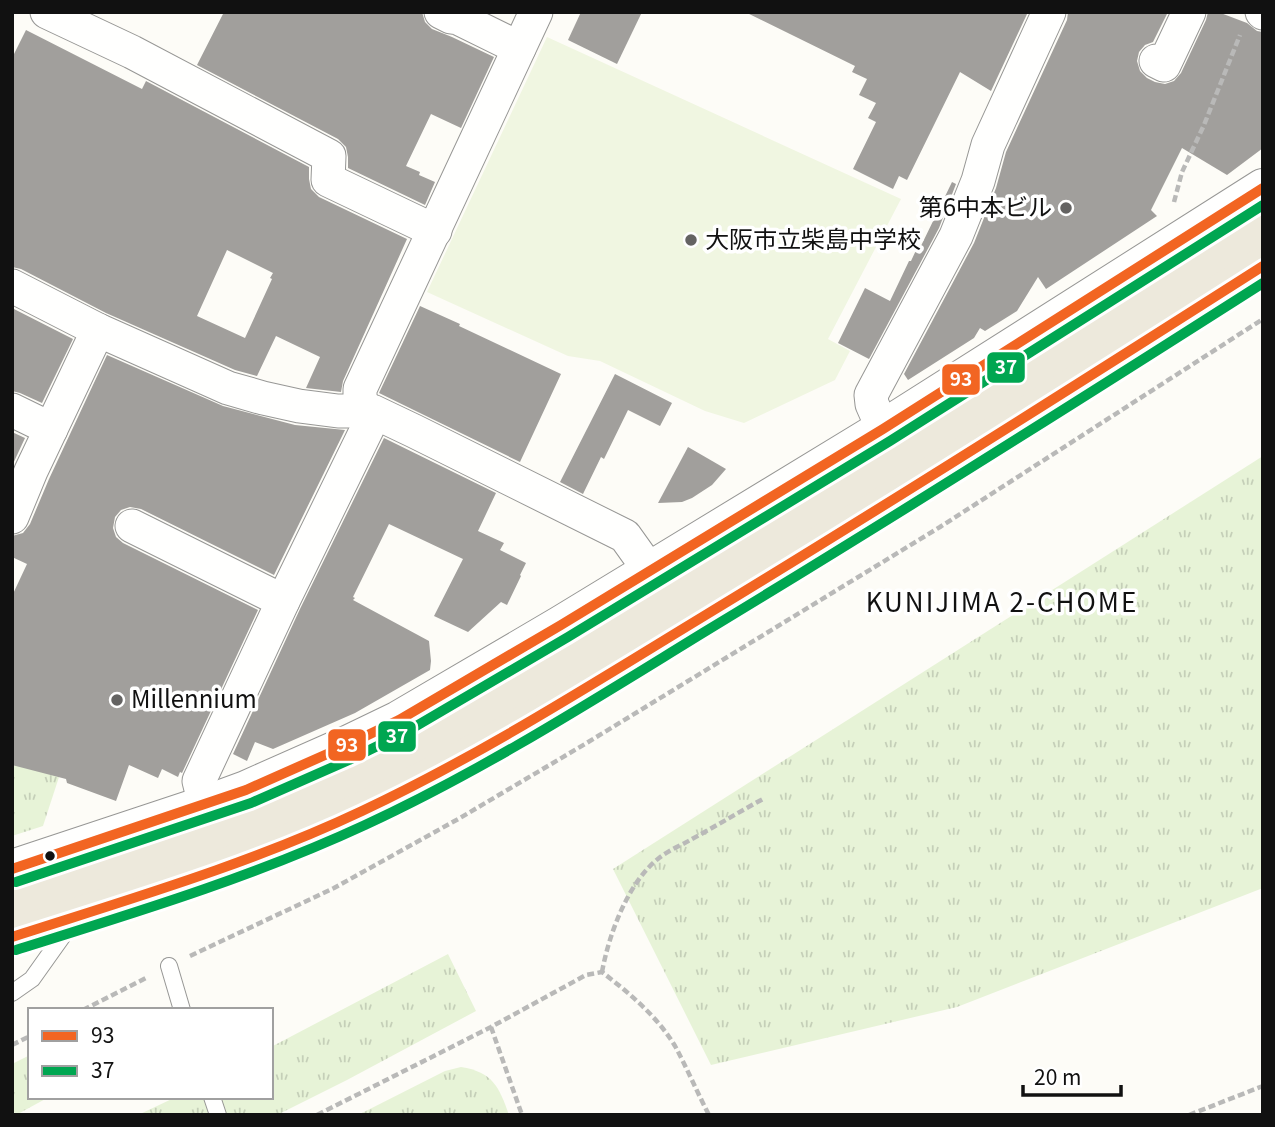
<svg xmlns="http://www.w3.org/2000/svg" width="1275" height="1127" viewBox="0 0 1275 1127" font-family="Georgia,'Noto Sans JP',serif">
<defs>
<pattern id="grass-tufts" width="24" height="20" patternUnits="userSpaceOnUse" patternTransform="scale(1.75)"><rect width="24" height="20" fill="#e7f3d7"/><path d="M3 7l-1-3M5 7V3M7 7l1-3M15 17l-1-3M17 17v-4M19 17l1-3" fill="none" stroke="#c5cfb8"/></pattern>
</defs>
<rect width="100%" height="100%" fill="#fdfcf7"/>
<g fill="url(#grass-tufts)">
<polygon points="1263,456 1263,888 957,1007 711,1065 613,869"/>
<polygon points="12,661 86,681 59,777 43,826 12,836"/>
<polygon points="448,954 476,1011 347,1080 277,1115 138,1115 176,1097 271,1097 271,1047"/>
<polygon points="30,1055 30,1097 49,1097 16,1115 12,1115 12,1064"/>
<path d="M461 1067C493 1072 499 1087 509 1115H358L445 1071Z"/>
</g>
<polygon fill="#f0f6e1" points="547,37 901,199 828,339 850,351 835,380 744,423 705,411 600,361 568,356 427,292"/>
<g fill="#a19f9c" fill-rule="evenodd">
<polygon points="224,12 422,12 425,22 432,29 452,37 494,57 461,128 431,114 406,166 420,172 419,175 435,182 425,205 348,168 348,157 346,147 338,139 197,65"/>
<polygon points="581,12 642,12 617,64 568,40"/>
<polygon points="745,12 1028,12 991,91 960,72 907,180 899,176 893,189 853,169 876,122 868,118 876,103 859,95 867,79 852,72 855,66"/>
<polygon points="1068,12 1168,12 1153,42 1145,45 1139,52 1137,61 1140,71 1147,78 1155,82 1165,84 1174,81 1181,73 1206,20 1208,12 1218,12 1247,23 1257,31 1263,32 1263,148 1227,175 1182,148 1151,210 1157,216 1046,289 1038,277 1017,311 985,331 980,328 974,338 908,380 904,374 974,243 996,188 1006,152 1067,20"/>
<path d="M26 30 142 89 146 81 309 167V179L311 189 319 197 407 239 343 381 341 392 306 388 320 357 276 336 257 376 235 370 106 313 21 269 12 267V58ZM227 250 273 273 270 278 272 279 245 338 197 316Z"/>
<polygon points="952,182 956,184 939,228 869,359 838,343 865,288 890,301 909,261 911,261 918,246 920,248"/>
<polygon points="420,306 460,324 459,326 561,374 520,462 379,393"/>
<polygon points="12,308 73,339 42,403 20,393 12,391"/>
<polygon points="107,355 223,406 295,425 345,430 274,575 141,509 130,507 121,510 115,517 113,528 116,537 123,543 258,610 182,773 180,772 178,777 162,769 158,778 129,765 116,801 67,783 66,779 12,765 12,596 27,564 12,557 12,536 23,533 30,524 49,479"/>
<polygon points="615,374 672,403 660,426 628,410 604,459 601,457 583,494 560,482"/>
<polygon points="12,432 25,438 12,466"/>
<polygon points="384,438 496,493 478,531 504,543 500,550 526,563 520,575 521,576 507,605 501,602 468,632 434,616 463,559 389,524 353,597 355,598 353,600 429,641 431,661 430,670 355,713 273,749 255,742 247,761 233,754 300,609"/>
<polygon points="688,447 726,469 712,485 692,498 682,502 658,503"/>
</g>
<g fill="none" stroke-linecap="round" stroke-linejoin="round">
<defs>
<g id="service">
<polyline points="169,966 182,1010"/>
<polyline points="12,993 32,979 69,927"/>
<polyline points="212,1097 218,1115"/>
</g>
<g id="minor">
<polyline points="47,12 132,52 329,156 328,180 435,231"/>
<polyline points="441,12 451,17 458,18 519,48"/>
<polyline points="1262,12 1263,13"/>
<polyline points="1156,61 1164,65 1189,12"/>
<polyline points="12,286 98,330 228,388 263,398 299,406 338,411 372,411 414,431 625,536 650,571"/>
<polyline points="12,410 51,429"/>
<polyline points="883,429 872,404 871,395 956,236 978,181 988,145 1049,12"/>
<polyline points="12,517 31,471 98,330"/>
<polyline points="132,526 283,601"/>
<polyline points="205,805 199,781 283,601 369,425 360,397 360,389 536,12"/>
</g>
<polyline id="tertiary" points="12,869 205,805 246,790 343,747 399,720 561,625 883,429 1263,188"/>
<g id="primary">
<path d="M12 901C108 870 205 843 297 803 409 755 513 690 618 628 837 500 1049 362 1263 225"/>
<path d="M12 937C130 899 250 864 362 811 474 759 580 691 686 627 880 510 1072 388 1263 266"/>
</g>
</defs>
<use href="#service" stroke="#979795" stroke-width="18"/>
<use href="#minor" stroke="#979795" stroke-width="35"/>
<use href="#tertiary" stroke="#979795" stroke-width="40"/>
<use href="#primary" stroke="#858482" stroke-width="40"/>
<g stroke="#b9b9b8" stroke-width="4.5" stroke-dasharray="7 3.5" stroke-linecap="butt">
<polyline points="1174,202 1182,172 1204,125 1240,35"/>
<polyline points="190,956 334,888 460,818 585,744 940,527 1263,319"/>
<path d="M602 972C609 934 628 882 659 858 669 850 682 845 692 839 716 826 739 812 763 799"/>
<polyline points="83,1010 148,977"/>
<polyline points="491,1027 522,1115"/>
<polyline points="12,1045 30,1036"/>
<path d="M317 1115 491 1027 586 975 602 972C629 993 657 1016 675 1046 687 1068 697 1092 709 1115"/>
<polyline points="1189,1115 1263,1086"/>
</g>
<use href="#service" stroke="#fffffe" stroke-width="16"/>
<use href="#minor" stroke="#fffffe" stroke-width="33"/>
<use href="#tertiary" stroke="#fffffe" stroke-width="38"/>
<use href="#primary" stroke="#ede9dc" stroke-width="38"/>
<defs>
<g id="bus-1">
<polyline points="12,869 246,790 343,747 399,720 561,625 883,429 1263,188"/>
<path d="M12 937C130 899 250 864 362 811 481 755 592 684 704 616 892 502 1078 384 1263 266"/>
</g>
<g id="bus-2">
<polyline points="16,882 251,803 349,760 406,732 568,637 890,441 1263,205"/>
<path d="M16 950C134 913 253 877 365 825 484 770 595 699 706 631 893 518 1078 401 1263 283"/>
</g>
</defs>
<use href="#bus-1" stroke="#fff" stroke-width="16"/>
<use href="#bus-2" stroke="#fff" stroke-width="16"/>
<use href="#bus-1" stroke="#f26522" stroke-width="10"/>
<use href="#bus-2" stroke="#00a651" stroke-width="10"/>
</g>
<g fill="#646362" stroke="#fff" stroke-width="2.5">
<circle cx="1066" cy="208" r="7"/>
<circle cx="691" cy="240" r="7"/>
<circle cx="117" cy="700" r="7"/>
</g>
<circle fill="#111" stroke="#fff" stroke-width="2.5" cx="50" cy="856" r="6"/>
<g text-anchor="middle" stroke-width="7" stroke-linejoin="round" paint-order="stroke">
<g font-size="24" fill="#111" stroke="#fff" text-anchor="start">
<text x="1052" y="216" text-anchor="end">第6中本ビル</text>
<text x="705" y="248">大阪市立柴島中学校</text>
<text x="131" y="708">Millennium</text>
</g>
<g font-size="26" letter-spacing="2" fill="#111" stroke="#fff">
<text x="1002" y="612">KUNIJIMA 2-CHOME</text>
</g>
</g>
<g stroke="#fff" stroke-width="2.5">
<rect x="986" y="351" width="40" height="33" rx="7" fill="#00a651"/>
<rect x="941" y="363" width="40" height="33" rx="7" fill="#f26522"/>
<rect x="377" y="720" width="40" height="33" rx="7" fill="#00a651"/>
<rect x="327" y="728" width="40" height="34" rx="7" fill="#f26522"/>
</g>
<g font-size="19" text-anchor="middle" font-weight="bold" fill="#fff">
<text x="1006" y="374">37</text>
<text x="961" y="386">93</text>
<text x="397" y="743">37</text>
<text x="347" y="752">93</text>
</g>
<rect width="1275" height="1127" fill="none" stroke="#111111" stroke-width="28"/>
<rect x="28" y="1008" width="245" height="91" fill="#ffffff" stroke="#a0a0a0" stroke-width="2"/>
<rect x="42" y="1031" width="35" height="10" fill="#f26522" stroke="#a0a0a0" stroke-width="2"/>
<text x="91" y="1043" font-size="21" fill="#111111">93</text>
<rect x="42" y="1066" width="35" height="10" fill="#00a651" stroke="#a0a0a0" stroke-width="2"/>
<text x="91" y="1078" font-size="21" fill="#111111">37</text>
<path d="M1023 1085v10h98v-10" fill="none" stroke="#111111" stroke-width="3.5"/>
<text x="1034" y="1085" font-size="21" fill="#111111" stroke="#ffffff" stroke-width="5" paint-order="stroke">20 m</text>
</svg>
